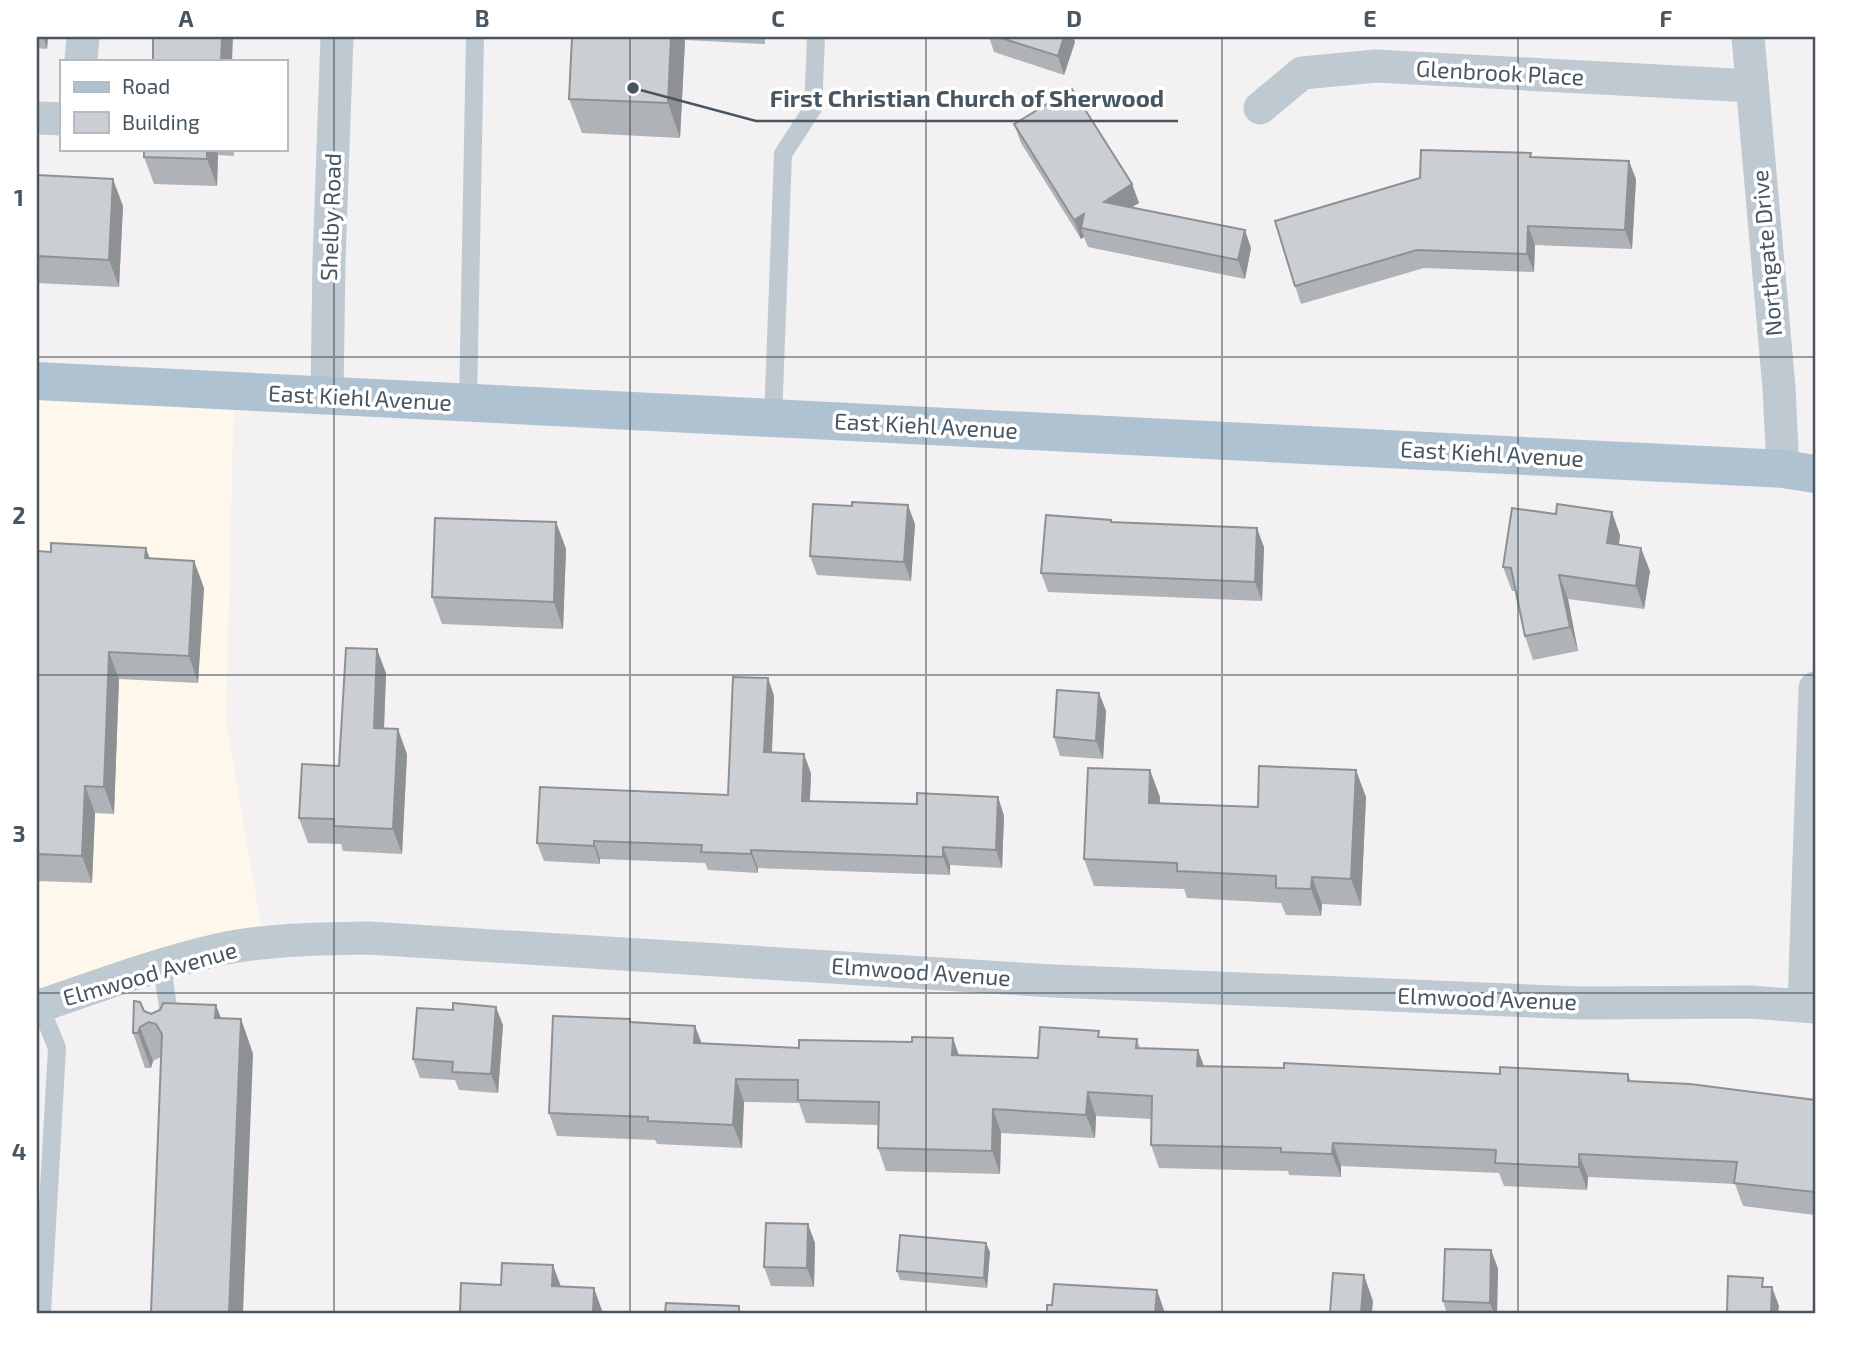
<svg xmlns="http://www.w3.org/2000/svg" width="1852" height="1350" viewBox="0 0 1852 1350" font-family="'Exo 2',sans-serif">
<rect width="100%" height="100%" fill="#f4f1f2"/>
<polygon fill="#fef8ec" points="37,381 234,391 226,719 264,944 37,1007"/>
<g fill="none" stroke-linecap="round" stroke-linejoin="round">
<g stroke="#bec9d2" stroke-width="18">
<polyline points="468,404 475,37"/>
<polyline points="773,419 783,154 813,108 816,37"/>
<polyline points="162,966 168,1007 165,1025"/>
<polyline points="40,1006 57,1048 42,1313"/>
</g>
<g stroke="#bec9d2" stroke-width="33">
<polyline points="1748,37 1779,388 1783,469"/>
<polyline points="81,61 83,37"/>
<polyline points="1260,108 1302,73 1376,66 1752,86"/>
<polyline points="37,118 61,119"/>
<polyline points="327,396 329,260 337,37"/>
<polyline points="1804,1005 1815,688"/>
<path d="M37 1007C96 987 156 964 217 950 266 939 318 939 368 938L1053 981 1579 1003 1751 1002 1815 1007"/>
</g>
<polyline stroke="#afc2d2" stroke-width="38" points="37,381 1783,469 1815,474"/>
</g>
<g fill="#afb2b6">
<polygon points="37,37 48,37 47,49 37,48"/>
<polygon points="572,37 765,37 765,44 685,40 680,138 582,133 569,99"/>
<polygon points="989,37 1073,37 1075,42 1064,75 994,52"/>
<polygon points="1014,124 1132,184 1139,203 1132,207 1251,248 1245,279 1088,247 1084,237 1081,239 1021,143"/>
<polygon points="144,149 234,149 234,156 218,155 217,186 154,184 144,157"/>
<polygon points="1532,157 1636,179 1632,249 1535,245 1534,272 1424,268 1301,304 1295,286"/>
<polygon points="37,175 123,206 119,287 37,283"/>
<polygon points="556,522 566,549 563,629 442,624 432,597"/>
<polygon points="1112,522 1264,547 1262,601 1048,592 1041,573"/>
<polygon points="915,524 911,581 817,575 810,556"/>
<polygon points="1620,535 1619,545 1650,571 1644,609 1568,599 1578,651 1533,660 1525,636 1515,591 1512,591 1503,567"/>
<polygon points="37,551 194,561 204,588 198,683 119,679 114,814 95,813 92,883 37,881"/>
<polygon points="386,673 384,729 407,754 402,854 343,851 341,844 308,843 299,818 339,766"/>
<polygon points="768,678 774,696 772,753 811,773 810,801 917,804 998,797 1004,816 1002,868 950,865 950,875 758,868 758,873 708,870 705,863 600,859 600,864 544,861 537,843 728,795"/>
<polygon points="1099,693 1106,711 1103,759 1060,756 1054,737"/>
<polygon points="1160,797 1159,803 1258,807 1366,797 1361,906 1322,904 1321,916 1286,915 1281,903 1187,898 1184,889 1094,886 1084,859"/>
<polygon points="144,1011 151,1014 241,1019 253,1054 161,1057 153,1061 151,1068 145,1068 133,1033"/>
<polygon points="632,1022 702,1043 959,1055 1038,1058 1102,1037 1137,1039 1140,1048 1198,1050 1204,1066 1500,1074 1628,1074 1631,1081 1815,1100 1815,1215 1743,1206 1735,1184 1588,1177 1587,1190 1504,1186 1499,1173 1341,1166 1341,1177 1289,1175 1288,1171 1159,1168 1151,1145 1152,1119 1096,1116 1095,1138 1001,1133 1000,1174 886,1171 878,1148 878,1125 806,1123 799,1103 744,1102 742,1148 657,1144 655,1140 557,1136 549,1113"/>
<polygon points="503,1025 498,1093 459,1090 455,1080 420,1078 413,1059"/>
<polygon points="815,1243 814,1287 771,1286 764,1267"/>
<polygon points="1491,1250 1498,1269 1497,1313 1447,1313 1443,1301"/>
<polygon points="990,1252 987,1288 900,1280 897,1271"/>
</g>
<g fill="#8e9194">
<polygon points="43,37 48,37 47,49"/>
<polygon points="222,37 233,37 232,61 221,61"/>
<polygon points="671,37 684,37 685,40 680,138 668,103"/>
<polygon points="1064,37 1073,37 1075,42 1064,75 1058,56"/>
<polygon points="207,149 216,149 218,155 217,186 207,159"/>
<polygon points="1629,161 1636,179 1632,249 1625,230"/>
<polygon points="113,179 123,206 119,287 109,260"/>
<polygon points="1132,184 1139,203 1110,220 1104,202"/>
<polygon points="1084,214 1081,228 1084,237 1081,239 1074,220"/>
<polygon points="1528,226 1535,245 1534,272 1527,254"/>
<polygon points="1245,230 1251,248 1245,279 1238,260"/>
<polygon points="908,505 915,524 911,581 904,562"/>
<polygon points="1612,512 1620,535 1616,567 1607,543"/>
<polygon points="556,522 566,549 563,629 554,602"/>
<polygon points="1257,528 1264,547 1262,601 1255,582"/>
<polygon points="146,548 156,575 145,558"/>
<polygon points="1641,548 1650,571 1644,609 1636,586"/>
<polygon points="194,561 204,588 198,683 189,656"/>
<polygon points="1559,575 1568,599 1578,651 1570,627"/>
<polygon points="377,649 386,673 383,753 374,728"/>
<polygon points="109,652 119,679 114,814 104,787"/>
<polygon points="768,678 774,696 771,771 764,752"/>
<polygon points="1099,693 1106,711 1103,759 1096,741"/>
<polygon points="398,729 407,754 402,854 393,829"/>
<polygon points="804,754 811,773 809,819 802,801"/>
<polygon points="1150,770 1160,797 1159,830 1149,803"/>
<polygon points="1356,770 1366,797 1361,906 1351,879"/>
<polygon points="85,786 95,813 92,883 82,856"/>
<polygon points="998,797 1004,816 1002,868 996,850"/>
<polygon points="594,841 600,859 600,864 594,846"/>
<polygon points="943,847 950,865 950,875 943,857"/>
<polygon points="751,850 758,868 758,873 751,854"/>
<polygon points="1312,877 1322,904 1321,916 1311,889"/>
<polygon points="216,1005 229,1039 215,1018"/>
<polygon points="496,1007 503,1025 498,1093 491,1074"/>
<polygon points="241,1019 253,1054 243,1313 229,1313"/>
<polygon points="695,1026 704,1049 694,1043"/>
<polygon points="140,1027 153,1061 151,1068 138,1033"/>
<polygon points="953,1038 961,1061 952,1055"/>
<polygon points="1198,1050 1206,1073 1197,1066"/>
<polygon points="736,1079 744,1102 742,1148 733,1125"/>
<polygon points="1088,1092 1096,1116 1095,1138 1086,1115"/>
<polygon points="993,1109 1001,1133 1000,1174 992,1151"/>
<polygon points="1333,1143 1341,1166 1341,1177 1332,1154"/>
<polygon points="1579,1154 1588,1177 1587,1190 1579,1167"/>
<polygon points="808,1224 815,1243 814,1287 807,1268"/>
<polygon points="986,1243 990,1252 987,1288 984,1278"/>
<polygon points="1491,1250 1498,1269 1497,1313 1494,1313 1490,1303"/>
<polygon points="553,1265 563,1292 552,1286"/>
<polygon points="1364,1275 1373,1301 1372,1313 1361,1313"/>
<polygon points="1772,1287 1779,1306 1778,1313 1771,1313"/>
<polygon points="594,1288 603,1313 593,1313"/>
<polygon points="1157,1290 1165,1313 1155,1313"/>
</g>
<g fill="#cbcfd4" stroke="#8e9194" stroke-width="2">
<polygon points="153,37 222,37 221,61 153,61"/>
<polygon points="572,37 671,37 668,103 569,99"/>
<polygon points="998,37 1064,37 1058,56"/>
<polygon points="1072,89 1132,184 1104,202 1245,230 1238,260 1081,228 1084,214 1074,220 1014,124"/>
<polygon points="144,149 207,149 207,159 144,157"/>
<polygon points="1421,150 1531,153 1530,157 1629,161 1625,230 1528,226 1527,254 1417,250 1295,286 1275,221 1420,178"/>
<polygon points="37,175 113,179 109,260 37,256"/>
<polygon points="852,502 908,505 904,562 810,556 813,504 852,506"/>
<polygon points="1557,504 1612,512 1607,543 1641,548 1636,586 1559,575 1570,627 1525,636 1511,568 1503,567 1512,508 1556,514"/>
<polygon points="1046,515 1111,520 1111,522 1257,528 1255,582 1041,573"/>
<polygon points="435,518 556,522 554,602 432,597"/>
<polygon points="51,543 146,548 145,558 194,561 189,656 109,652 104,787 85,786 82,856 37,854 37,551 51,552"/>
<polygon points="346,648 377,649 374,728 398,729 393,829 334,826 334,819 299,818 302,764 339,766"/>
<polygon points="733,677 768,678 764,752 804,754 802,801 917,804 917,793 998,797 996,850 943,847 943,857 751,850 751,854 701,852 702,845 594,841 594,846 537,843 540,787 728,795"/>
<polygon points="1057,690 1099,693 1096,741 1054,737"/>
<polygon points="1259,766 1356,770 1351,879 1312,877 1311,889 1276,888 1276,876 1177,871 1177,863 1084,859 1088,768 1150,770 1149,803 1258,807"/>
<polygon points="134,1001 140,1002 144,1011 151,1014 160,1010 163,1003 216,1005 215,1018 241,1019 229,1313 151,1313 162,1034 156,1024 149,1022 140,1027 138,1033 133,1033"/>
<polygon points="453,1003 496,1007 491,1074 452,1072 453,1062 413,1059 417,1008 453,1010"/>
<polygon points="553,1016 630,1019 630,1022 695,1026 694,1043 799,1048 799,1040 912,1042 912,1037 953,1038 952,1055 1038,1058 1040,1027 1099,1031 1098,1037 1137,1039 1136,1048 1198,1050 1197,1066 1284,1068 1284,1063 1500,1074 1500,1067 1628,1074 1628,1081 1690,1084 1815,1100 1815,1192 1734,1183 1737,1162 1579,1154 1579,1167 1495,1163 1496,1150 1333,1143 1332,1154 1281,1152 1281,1148 1151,1145 1152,1096 1088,1092 1086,1115 993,1109 992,1151 878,1148 879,1102 798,1100 798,1080 736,1079 733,1125 648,1121 648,1117 549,1113"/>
<polygon points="766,1223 808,1224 807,1268 764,1267"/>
<polygon points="900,1235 986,1243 984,1278 897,1271"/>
<polygon points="1445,1249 1491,1250 1490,1303 1443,1301"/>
<polygon points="502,1263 553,1265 552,1286 594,1288 593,1313 460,1313 461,1283 501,1285"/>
<polygon points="1333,1273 1364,1275 1361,1313 1330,1313"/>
<polygon points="1728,1276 1763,1278 1762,1287 1772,1287 1771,1313 1727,1313"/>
<polygon points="1054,1284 1157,1290 1155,1313 1047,1313 1047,1305 1052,1305"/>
<polygon points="666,1303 739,1306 739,1313 665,1313"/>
</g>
<path fill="none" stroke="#475661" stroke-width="2" stroke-opacity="0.55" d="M334 37V1313M630 37V1313M926 37V1313M1222 37V1313M1518 37V1313M37 357H1815M37 675H1815M37 993H1815"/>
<g text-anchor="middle" stroke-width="7" stroke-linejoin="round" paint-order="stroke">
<g font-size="23" fill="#475661" stroke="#fff">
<text transform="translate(1500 73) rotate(3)" y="8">Glenbrook Place</text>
<text transform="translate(331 217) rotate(-88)" y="8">Shelby Road</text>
<text transform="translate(1767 253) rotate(-95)" y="8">Northgate Drive</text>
<text transform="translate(360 398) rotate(3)" y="8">East Kiehl Avenue</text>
<text transform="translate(926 426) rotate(3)" y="8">East Kiehl Avenue</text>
<text transform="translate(1492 454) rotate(3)" y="8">East Kiehl Avenue</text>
<text transform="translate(921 972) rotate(4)" y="8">Elmwood Avenue</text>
<text transform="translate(150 974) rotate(-16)" y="8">Elmwood Avenue</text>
<text transform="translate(1487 999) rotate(2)" y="8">Elmwood Avenue</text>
</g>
</g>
<path fill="none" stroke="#475661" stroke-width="2.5" d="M633 88L756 121H1178"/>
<circle fill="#475661" stroke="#fff" stroke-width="2.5" cx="633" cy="88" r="7"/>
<g font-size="24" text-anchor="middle" font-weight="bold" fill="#475661" stroke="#fff" stroke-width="7" stroke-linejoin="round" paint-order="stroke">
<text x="967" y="107">First Christian Church of Sherwood</text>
</g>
<rect width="1852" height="1350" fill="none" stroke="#ffffff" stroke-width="77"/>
<rect x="60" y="60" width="228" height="91" fill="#ffffff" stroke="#b5bbc0" stroke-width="2"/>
<rect x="74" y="82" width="35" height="10" fill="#afc2d2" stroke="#b5bbc0" stroke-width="2"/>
<text x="122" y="94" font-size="21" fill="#475661">Road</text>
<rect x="74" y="112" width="35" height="21" fill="#cbcfd4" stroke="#b5bbc0" stroke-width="2"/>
<text x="122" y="130" font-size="21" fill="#475661">Building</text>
<rect x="38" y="38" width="1776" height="1274" fill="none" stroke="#475661" stroke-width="2.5"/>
<g font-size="23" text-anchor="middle" font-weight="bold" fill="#475661">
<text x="186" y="27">A</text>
<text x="482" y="27">B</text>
<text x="778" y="27">C</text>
<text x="1074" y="27">D</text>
<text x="1370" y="27">E</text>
<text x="1666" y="27">F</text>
<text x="19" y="206">1</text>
<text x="19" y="524">2</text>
<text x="19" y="842">3</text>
<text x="19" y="1160">4</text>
</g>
</svg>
